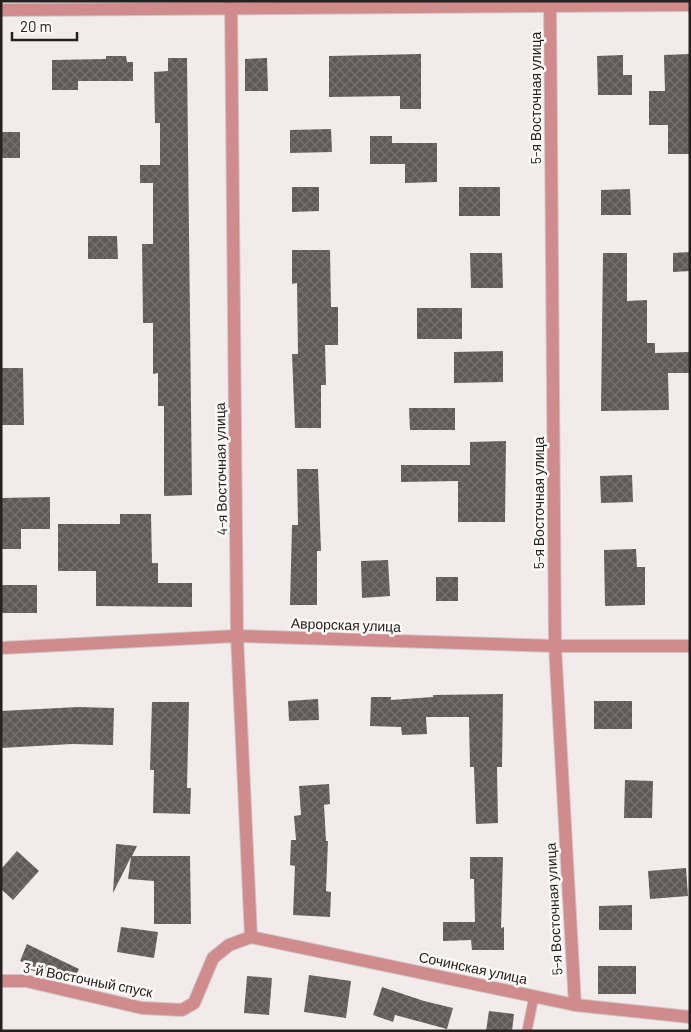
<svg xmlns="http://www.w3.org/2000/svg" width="691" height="1032" viewBox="0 0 691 1032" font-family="Barlow,sans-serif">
<defs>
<pattern id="building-cross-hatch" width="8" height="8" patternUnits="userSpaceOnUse" patternTransform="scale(1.25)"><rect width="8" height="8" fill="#605959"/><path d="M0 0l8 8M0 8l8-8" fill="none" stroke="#777272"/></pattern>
</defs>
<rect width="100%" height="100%" fill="#f3ebeb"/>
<g fill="url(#building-cross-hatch)">
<polygon points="421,54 421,109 400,109 400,96 329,97 329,56"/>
<polygon points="690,54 690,154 668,154 668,125 649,125 649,91 665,91 664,55"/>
<polygon points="623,55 623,75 632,75 632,95 598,95 597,56"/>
<polygon points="106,56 126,56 127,62 133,62 133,81 78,81 78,90 52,90 52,60 106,59"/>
<polygon points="168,58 187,58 192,495 164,496 164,406 158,406 158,373 153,374 153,323 143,323 142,244 153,244 153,183 140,183 140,165 160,165 160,123 155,123 154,72 168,71"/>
<polygon points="267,58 268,91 245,91 245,59"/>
<polygon points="331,129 332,152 290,153 290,130"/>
<rect x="1" y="132" width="19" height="26"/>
<polygon points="370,136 392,136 392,143 437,143 437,182 405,183 405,164 370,164"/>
<polygon points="292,187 319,187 319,211 292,212"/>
<rect x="459" y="187" width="41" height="29"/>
<polygon points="630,189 631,215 601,215 601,190"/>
<polygon points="88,236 117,236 118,259 88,259"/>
<polygon points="292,250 330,250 331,307 338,307 338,345 325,345 326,385 321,385 321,428 295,428 292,354 298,354 297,283 292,284"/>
<polygon points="690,252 690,271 673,272 673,253"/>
<polygon points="470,253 502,253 503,288 471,288"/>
<polygon points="603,253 627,253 627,301 647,300 647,343 655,343 655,353 690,352 690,373 668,373 669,410 601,411"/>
<rect x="417" y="308" width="45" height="31"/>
<polygon points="503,351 503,382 454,383 454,352"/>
<polygon points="1,368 23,368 24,425 1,425"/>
<polygon points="409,408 455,408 455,430 410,430"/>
<polygon points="506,441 505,522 458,522 458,481 401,482 401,465 470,465 470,442"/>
<polygon points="297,469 318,469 321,551 317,551 317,605 290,605 292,525 298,525"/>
<polygon points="632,475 633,502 601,503 600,476"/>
<polygon points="50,497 50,529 21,529 21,549 1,549 1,498"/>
<polygon points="120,514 151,514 152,563 158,563 158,583 192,583 192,607 96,606 96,571 58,571 58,524 120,524"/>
<polygon points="636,549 637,567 645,567 645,605 605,606 604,550"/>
<polygon points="388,560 390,596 362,598 361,561"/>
<rect x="436" y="577" width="22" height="24"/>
<rect x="1" y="585" width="36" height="28"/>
<polygon points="503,694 502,767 497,767 498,823 476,824 474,767 470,767 469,717 426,717 427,734 402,735 401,727 370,726 371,697 391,697 391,700 433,697 433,695"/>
<polygon points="318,699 319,720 289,721 288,701"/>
<rect x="594" y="701" width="38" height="28"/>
<polygon points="152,702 189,702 187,788 191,788 190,814 153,813 154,770 150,770"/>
<polygon points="78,707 114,708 113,745 72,744 1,748 1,711"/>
<polygon points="625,780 653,781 652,818 624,818"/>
<polygon points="329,784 330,804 324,805 326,841 328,841 326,891 331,892 330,917 293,915 295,866 290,865 291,840 296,840 294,816 301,815 299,786"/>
<polygon points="116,844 137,846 132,856 190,856 191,924 154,924 154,881 128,879 131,857 113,893"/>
<polygon points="17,851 39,871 13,900 1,889 1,869"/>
<polygon points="470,857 503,857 501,928 504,927 504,950 472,950 471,940 443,941 443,922 475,922 474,879 470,879"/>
<polygon points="686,868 688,896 650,899 648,871"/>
<polygon points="632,905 632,930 599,930 599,906"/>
<polygon points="121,927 158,932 154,958 117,952"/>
<polygon points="27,944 79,969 72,983 20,961"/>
<rect x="598" y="966" width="38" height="28"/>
<polygon points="309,975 351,981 346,1018 304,1012"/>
<polygon points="247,976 272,978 269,1015 244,1013"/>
<polygon points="382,987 424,1001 453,1008 447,1029 395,1015 393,1022 373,1015"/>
<polygon points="489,1011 514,1014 512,1031 486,1031"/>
</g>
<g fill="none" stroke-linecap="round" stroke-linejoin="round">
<defs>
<polyline id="service" points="527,1031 534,996"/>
<g id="minor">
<polyline points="231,1 237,636 251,937"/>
<polyline points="550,1 555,646 575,1005"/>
<polyline points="1,648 237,636 555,646 690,646"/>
<polyline points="251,937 575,1005 690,1017"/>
<polyline points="1,981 26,981 142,1008 182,1010 194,1003 213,958 229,945 251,937"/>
</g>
<polyline id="tertiary" points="1,10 690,5"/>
</defs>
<use href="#service" stroke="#cec7c6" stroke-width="11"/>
<use href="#minor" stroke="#cec7c6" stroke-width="14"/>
<use href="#tertiary" stroke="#cec7c6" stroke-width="14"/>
<use href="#service" stroke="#d08b8c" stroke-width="9"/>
<use href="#minor" stroke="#d08b8c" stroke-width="12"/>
<use href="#tertiary" stroke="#d08b8c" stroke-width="12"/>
</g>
<g text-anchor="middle" stroke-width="5" stroke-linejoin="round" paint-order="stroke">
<g font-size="14" fill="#242120" stroke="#fef9f9">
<text transform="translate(536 98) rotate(-90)" y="5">5-я Восточная улица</text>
<text transform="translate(221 469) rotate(-91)" y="5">4-я Восточная улица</text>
<text transform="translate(539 503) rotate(-90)" y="5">5-я Восточная улица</text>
<text transform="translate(346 625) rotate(2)" y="5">Аврорская улица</text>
<text transform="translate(554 909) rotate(-93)" y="5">5-я Восточная улица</text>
<text transform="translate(473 968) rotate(12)" y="5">Сочинская улица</text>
<text transform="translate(88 980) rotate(11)" y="5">3-й Восточный спуск</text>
</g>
</g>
<rect width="691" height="1032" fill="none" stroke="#242120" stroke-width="5"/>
<path d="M12 32v8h65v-8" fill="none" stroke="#242120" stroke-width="2.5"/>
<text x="20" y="32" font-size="15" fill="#242120" stroke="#fef9f9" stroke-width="4" paint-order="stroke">20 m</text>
</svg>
